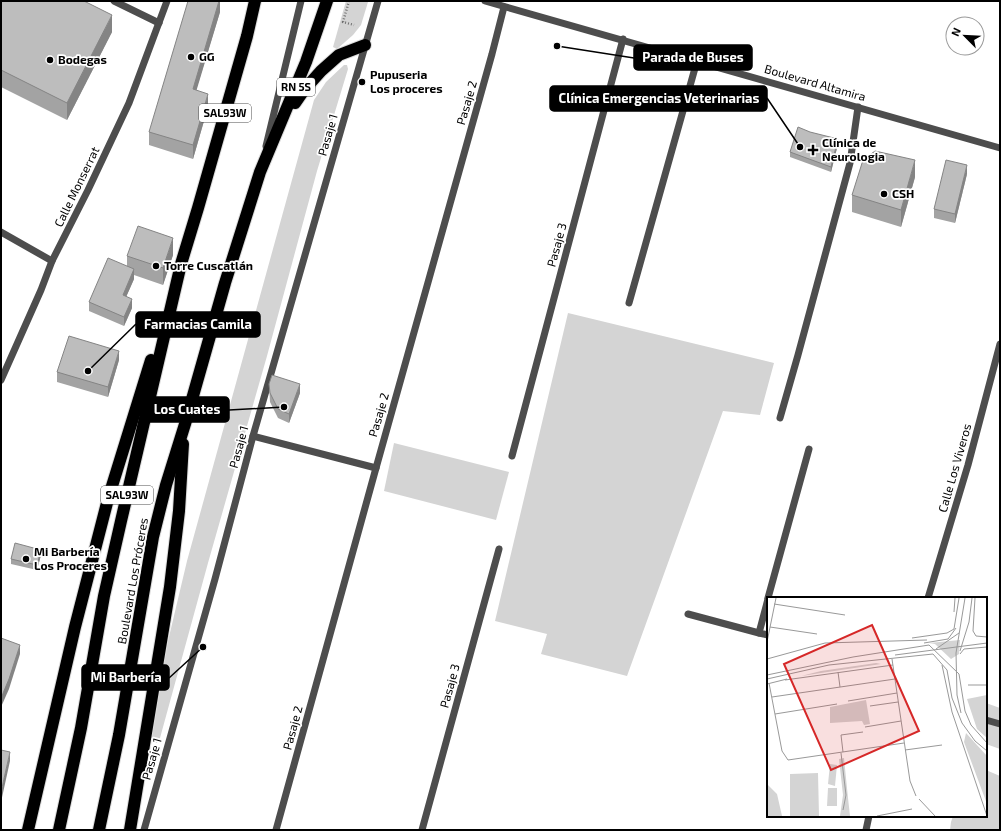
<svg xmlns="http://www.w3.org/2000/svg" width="1001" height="831" viewBox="0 0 1001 831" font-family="'Exo 2',sans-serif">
<rect width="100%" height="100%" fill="#fff"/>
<g fill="#d4d4d4">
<polygon points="346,1 367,1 368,2 361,25 353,35 337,49 333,47"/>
<polygon points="344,65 347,65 348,69 317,171 267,356 208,563 160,738 157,743 152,742 149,737 168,641 187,561 314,100 326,82"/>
<polygon points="568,313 774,363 760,415 723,411 627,676 541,654 547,634 495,621"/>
<polygon points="394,443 509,472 496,520 384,491"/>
<polygon points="986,703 1000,708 1000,749 986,744"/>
<polygon points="986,770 1000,776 1000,830 950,830 951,822 953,816 986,816"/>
</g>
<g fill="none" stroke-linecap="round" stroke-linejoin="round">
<defs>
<g id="highway">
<polyline points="295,103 304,90 321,71 339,55 365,45"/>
<polyline points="28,830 75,627 108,499 151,360"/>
<polyline points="59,830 81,728 104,596 121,521 181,264 198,208 247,36 255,1"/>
<polyline points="99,830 119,735 153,537 166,485 185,424 225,283 260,172 306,62 327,1"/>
<polyline points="130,830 170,587 179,511 183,444"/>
</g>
</defs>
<use href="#highway" stroke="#dbdbdb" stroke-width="14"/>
<polyline stroke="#6f6f6f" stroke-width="2.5" stroke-dasharray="1 2" stroke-linecap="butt" points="349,1 343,22 354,25"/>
<g stroke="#4d4d4d" stroke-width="7">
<polyline points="114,1 159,23"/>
<polyline points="485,1 1000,148"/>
<polyline points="266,146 301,1"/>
<polyline points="1,232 52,261"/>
<polyline points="629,303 697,61"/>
<polyline points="1,380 41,290 52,261 88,190 129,103 167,1"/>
<polyline points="780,418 798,355 850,163 858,107"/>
<polyline points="253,436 376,468"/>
<polyline points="512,456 623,39"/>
<polyline points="768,598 809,449"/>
<polyline points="928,598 968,465 1000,344"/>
<polyline points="768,599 759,633 768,635"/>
<polyline points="688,614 759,633"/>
<polyline points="986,720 1000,724"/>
<polyline points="144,830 215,579 253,436 378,1"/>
<polyline points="276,830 376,468 492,54 504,7"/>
<polyline points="422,830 499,549"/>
<polyline points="866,830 869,816"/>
</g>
<use href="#highway" stroke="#000" stroke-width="12"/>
</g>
<g fill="#a3a3a3">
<polygon points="1,1 112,32 67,120 1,87"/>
<polygon points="220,1 220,12 196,90 208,107 193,159 149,145 149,132"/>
<polygon points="838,144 831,172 790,157 790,152"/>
<polygon points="967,174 955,223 934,218 934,209"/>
<polygon points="915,177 901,227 852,212 852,195"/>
<polygon points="173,255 163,285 134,275 134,279 126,297 132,308 124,326 89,311 89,302 127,266 127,256"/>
<polygon points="119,360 108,397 57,382 57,372"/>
<polygon points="269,384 300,393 289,423 278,418 270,402"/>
<polygon points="41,555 37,570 11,564 11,559"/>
</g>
<g fill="#848484">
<polygon points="219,1 220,1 220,12 193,102 193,89"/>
<polygon points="112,15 112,32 67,120 67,103"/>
<polygon points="208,94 208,107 193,159 193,145"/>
<polygon points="838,139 838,144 831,172 831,167"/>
<polygon points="915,160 915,177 901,227 901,210"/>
<polygon points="967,165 967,174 955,223 955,214"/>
<polygon points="173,238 173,255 163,285 163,268"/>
<polygon points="134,269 134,279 123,304 123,295"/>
<polygon points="132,299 132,308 124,326 124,317"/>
<polygon points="119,351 119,360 108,397 108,387"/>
<polygon points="300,384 300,393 289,423 289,414"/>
<polygon points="41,550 41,555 37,570 37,565"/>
<polygon points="20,645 20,654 9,689 1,707 1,698"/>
<polygon points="10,752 10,761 1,802 1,792"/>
</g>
<g fill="#bdbdbd" stroke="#848484">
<polygon points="1,1 84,1 112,15 67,103 1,70"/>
<polygon points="188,1 219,1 193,89 208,94 193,145 149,132"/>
<polygon points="798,127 810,132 838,139 831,167 790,152"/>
<polygon points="875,151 915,160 901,210 852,195 863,160"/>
<polygon points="946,160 967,165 955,214 934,209"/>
<polygon points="138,226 173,238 163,268 127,256"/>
<polygon points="108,258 134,269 123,295 132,299 124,317 89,302"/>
<polygon points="69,336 119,351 108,387 57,372"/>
<polygon points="272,375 300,384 289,414 278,409 270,393 269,384"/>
<polygon points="15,543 41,550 37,565 11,559"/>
<polygon points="1,638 20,645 9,679 1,698"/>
<polygon points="1,750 10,752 1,792"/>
</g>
<g fill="#000" stroke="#fff" stroke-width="1.5">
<circle cx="191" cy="57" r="4"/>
<circle cx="50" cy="60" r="4"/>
<circle cx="362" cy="82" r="4"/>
<path d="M811 144h4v4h4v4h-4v4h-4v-4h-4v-4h4z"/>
<circle cx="884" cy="194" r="4"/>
<circle cx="156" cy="266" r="4"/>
<circle cx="26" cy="559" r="4"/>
</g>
<g text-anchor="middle" stroke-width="3.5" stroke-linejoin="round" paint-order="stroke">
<g fill="#fff" stroke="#4c4c4c" stroke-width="1">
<rect x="277" y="78" width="38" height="18" rx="3"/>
<rect x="199" y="104" width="52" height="18" rx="3"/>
<rect x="101" y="486" width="52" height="18" rx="3"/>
</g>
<g font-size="11" font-weight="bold" fill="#000">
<text x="296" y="91">RN 5S</text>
<text x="225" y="117">SAL93W</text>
<text x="127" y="499">SAL93W</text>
</g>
<g font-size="12" font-weight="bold" fill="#000" stroke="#fff" text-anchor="start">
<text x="199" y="61">GG</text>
<text x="58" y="64">Bodegas</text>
<text x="370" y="79">Pupuseria<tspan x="370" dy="14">Los proceres</tspan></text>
<text x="822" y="147">Clínica de<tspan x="822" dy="14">Neurologia</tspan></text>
<text x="892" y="198">CSH</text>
<text x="164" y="270">Torre Cuscatlán</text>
<text x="34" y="556">Mi Barbería<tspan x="34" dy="14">Los Proceres</tspan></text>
</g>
<g font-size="12" fill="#000" stroke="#fff">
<text transform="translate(815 83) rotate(16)" y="4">Boulevard Altamira</text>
<text transform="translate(467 103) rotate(-74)" y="4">Pasaje 2</text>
<text transform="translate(328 135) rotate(-74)" y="4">Pasaje 1</text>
<text transform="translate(77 187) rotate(-64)" y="4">Calle Monserrat</text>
<text transform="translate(557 245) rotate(-75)" y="4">Pasaje 3</text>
<text transform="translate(379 415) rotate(-74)" y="4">Pasaje 2</text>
<text transform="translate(239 447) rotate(-75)" y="4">Pasaje 1</text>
<text transform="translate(955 468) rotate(-74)" y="4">Calle Los Viveros</text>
<text transform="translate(133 581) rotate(-80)" y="4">Boulevard Los Próceres</text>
<text transform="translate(450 686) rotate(-75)" y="4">Pasaje 3</text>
<text transform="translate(293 728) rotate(-75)" y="4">Pasaje 2</text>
<text transform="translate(152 759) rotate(-74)" y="4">Pasaje 1</text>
</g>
</g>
<g transform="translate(767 597)">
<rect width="220" height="220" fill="#fff"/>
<path d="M193 43 192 57 184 62 168 47 162 46ZM109 66 114 67 34 79 54 74ZM220 98V141L210 132 200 102ZM99 103 103 127 97 128 95 124 63 126V110ZM199 136 220 159V207L197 145ZM77 161 81 201 83 219H73L76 198 72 162ZM63 167 70 168 68 189 61 187ZM51 176 52 219H23V177ZM0 187 10 197 15 219H0ZM61 191H70V209H60Z" fill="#d4d4d4"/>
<path fill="none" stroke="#999" stroke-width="1" d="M208 1 206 34 209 39 220 40M7 7 78 18M187 15 188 1M3 30 50 37M145 41 180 36 187 32 192 1M0 45 9 1M157 46 181 42 189 31M169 52 192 36M193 54 202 25 205 1M193 57 197 52 220 50M128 58 220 46M0 62 58 46 160 43M125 62 143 184 149 199M175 68 185 115 220 219M71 75 73 90M0 78 86 60 162 48 192 77 198 114 204 128 220 146M0 82 62 68 166 57 180 73 185 101 195 126 208 144 220 154M18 83 126 68M2 86 15 154 21 163 137 146M0 87 20 82M201 88H220M5 100 128 82M81 104 130 96M103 109 131 105M194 116 190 98 189 56 198 1M8 117 70 107M98 130 134 124M138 153 175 148M76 155 74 138 96 135M74 156 79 198 76 213M152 202 168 219M110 219 145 212"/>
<path fill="#d62828" fill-opacity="0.15" stroke="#d62828" stroke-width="2" d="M105 28 152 134 64 173 17 67Z"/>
<rect width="220" height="220" fill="none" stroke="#000" stroke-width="2"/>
</g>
<path fill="none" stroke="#000" stroke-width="1.5" d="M557 46L634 58M800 147L767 98M88 371L136 324M284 407L229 410M203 647L169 678"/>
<g fill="#000" stroke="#fff" stroke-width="1.5">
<circle cx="557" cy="46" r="4"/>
<circle cx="800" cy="147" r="4"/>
<circle cx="88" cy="371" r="4"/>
<circle cx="284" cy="407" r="4"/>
<circle cx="203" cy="647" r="4"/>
</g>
<g fill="#000" stroke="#000" stroke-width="1.5">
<rect x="634" y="45" width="118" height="25" rx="4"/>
<rect x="550" y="86" width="217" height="25" rx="4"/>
<rect x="136" y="312" width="124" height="25" rx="4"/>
<rect x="146" y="397" width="83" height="25" rx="4"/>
<rect x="82" y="665" width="87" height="25" rx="4"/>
</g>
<g font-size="13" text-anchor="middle" font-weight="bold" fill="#fff">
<text x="693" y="62">Parada de Buses</text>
<text x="659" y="103">Clínica Emergencias Veterinarias</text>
<text x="198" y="329">Farmacias Camila</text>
<text x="187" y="414">Los Cuates</text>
<text x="126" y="682">Mi Barbería</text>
</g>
<rect width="1001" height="831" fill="none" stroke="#000000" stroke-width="4"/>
<g transform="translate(965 36) rotate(294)"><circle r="19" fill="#ffffff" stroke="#999999"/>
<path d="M0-3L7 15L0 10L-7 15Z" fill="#000000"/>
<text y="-6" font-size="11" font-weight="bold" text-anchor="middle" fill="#000000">N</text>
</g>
</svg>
